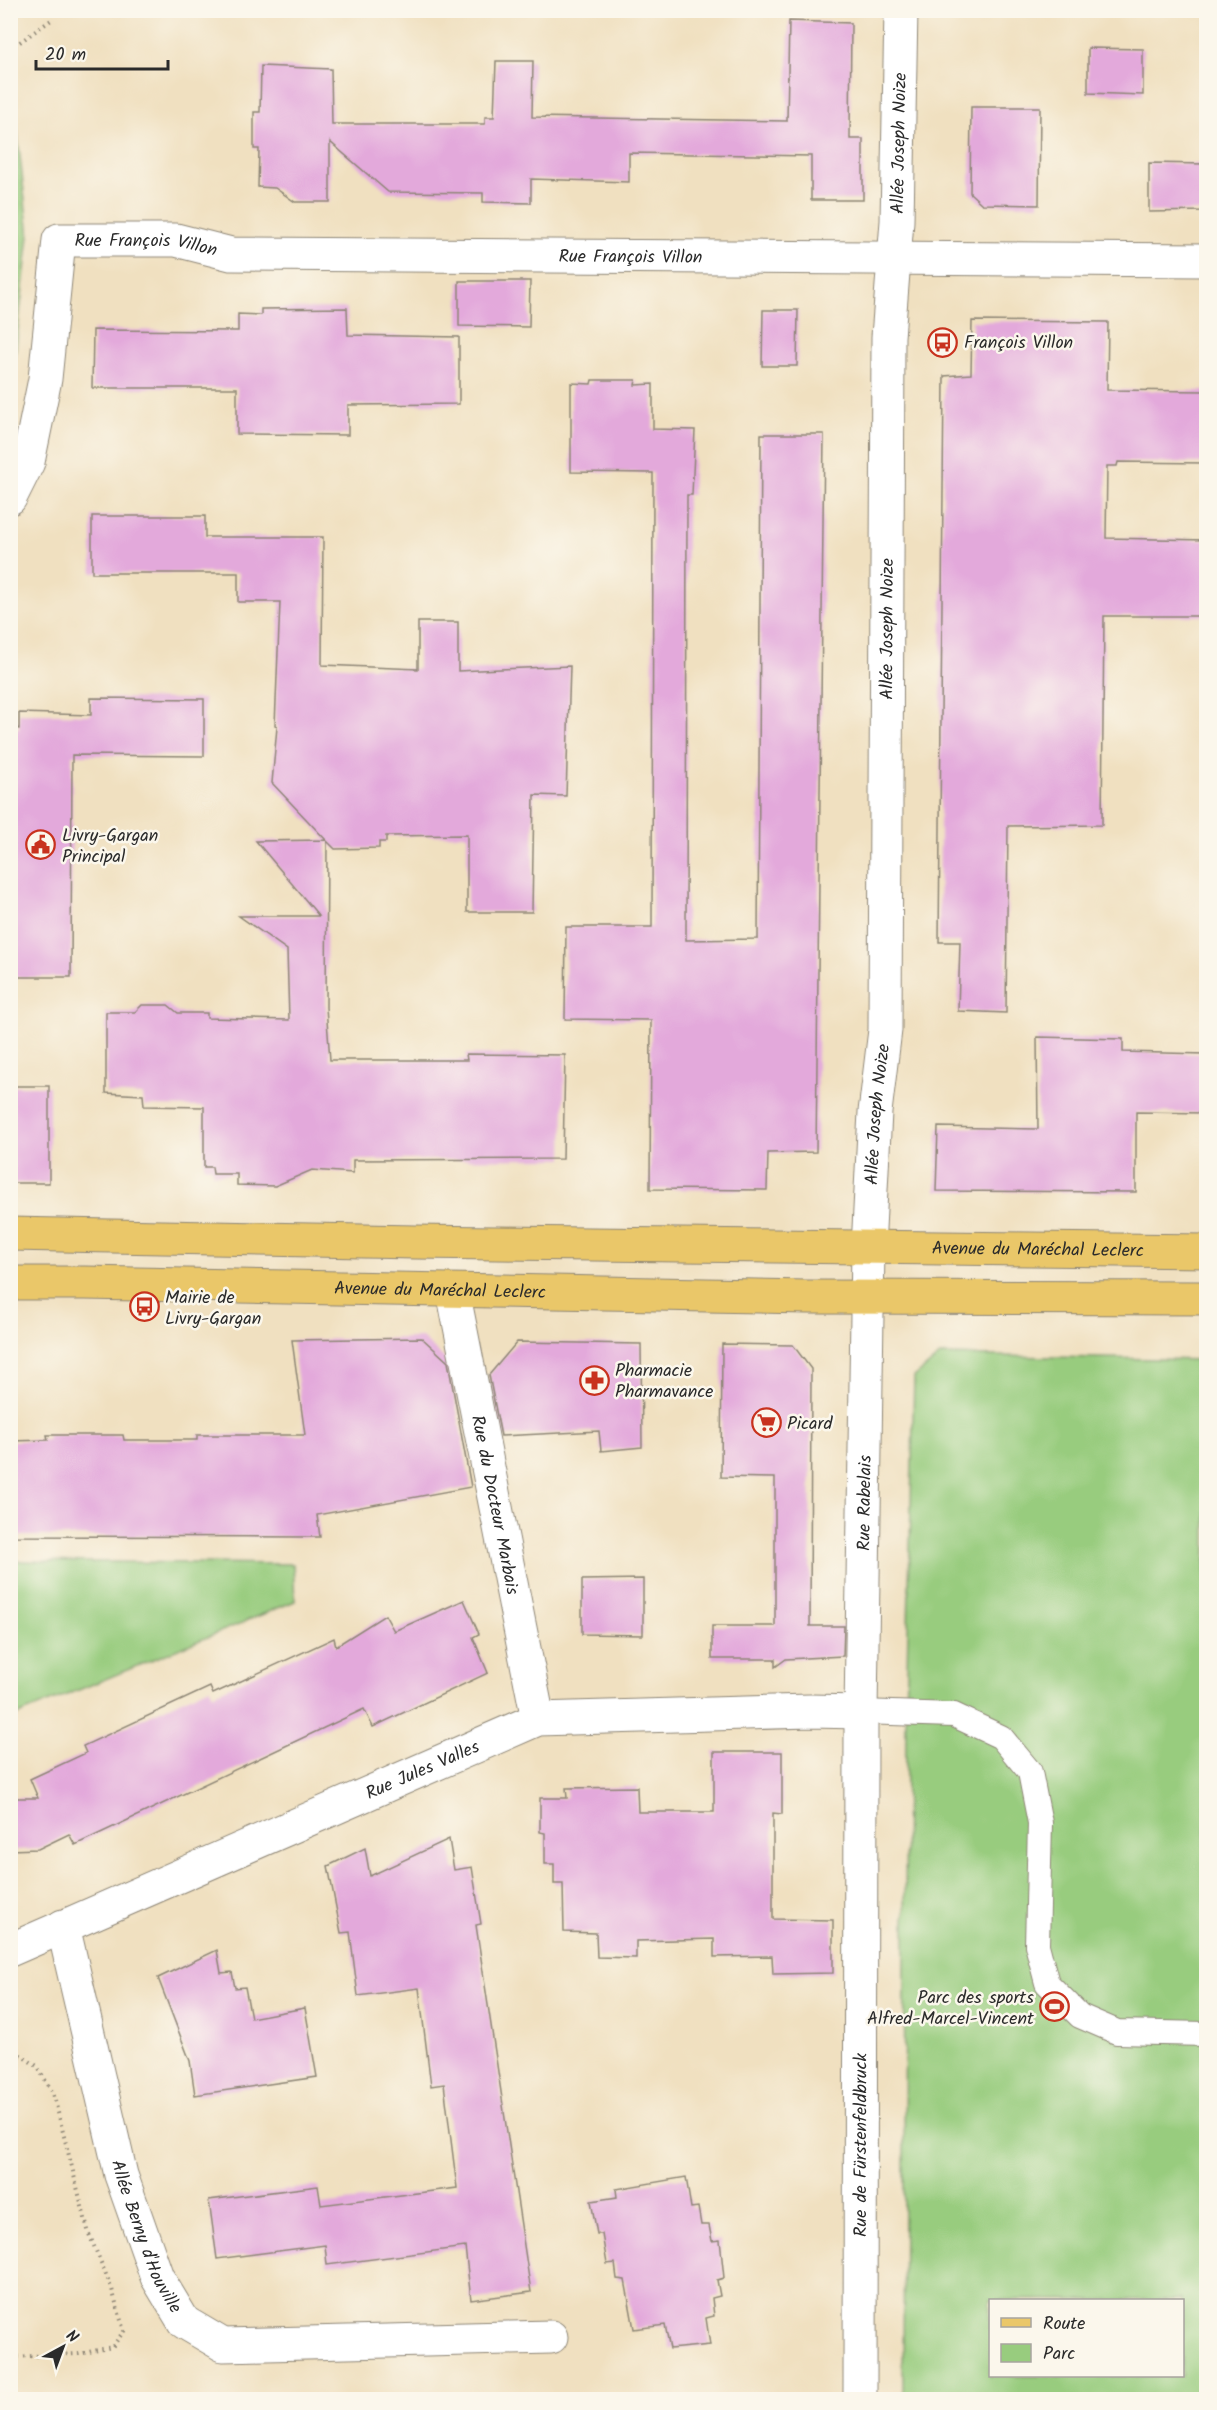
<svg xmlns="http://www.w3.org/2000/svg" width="1217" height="2410" viewBox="0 0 1217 2410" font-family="Kalam,sans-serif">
<rect width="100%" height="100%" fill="#fbf7ec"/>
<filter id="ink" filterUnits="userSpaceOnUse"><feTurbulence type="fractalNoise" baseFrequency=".0167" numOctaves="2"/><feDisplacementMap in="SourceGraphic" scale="12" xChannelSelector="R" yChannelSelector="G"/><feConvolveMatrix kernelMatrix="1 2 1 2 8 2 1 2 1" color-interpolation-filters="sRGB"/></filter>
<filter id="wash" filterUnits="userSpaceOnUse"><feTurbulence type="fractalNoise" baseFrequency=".008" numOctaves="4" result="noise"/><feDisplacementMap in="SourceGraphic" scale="24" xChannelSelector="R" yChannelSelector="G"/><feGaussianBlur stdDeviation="1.35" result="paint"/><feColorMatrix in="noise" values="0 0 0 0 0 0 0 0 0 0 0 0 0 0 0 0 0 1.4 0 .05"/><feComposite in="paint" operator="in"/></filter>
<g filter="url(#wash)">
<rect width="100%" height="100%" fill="#f0e0c0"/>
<g fill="#98cc7e" stroke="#627c54" stroke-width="1.5" fill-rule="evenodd">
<polygon points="12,86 29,236 11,389 10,88"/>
<path d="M941 1355 1206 1360V2399L903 2400 906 1714 914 1377ZM990 2300H1182V2376H990Z"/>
<polygon points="11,1561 293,1564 295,1601 11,1718"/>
</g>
<g id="blocks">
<g fill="#e3a9db">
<polygon points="789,21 851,23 850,139 863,139 863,200 811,200 811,156 629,153 629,182 531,179 531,203 483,202 483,193 388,192 330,142 330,202 295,202 275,188 258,187 259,149 254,149 254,112 260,112 261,66 331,69 332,124 485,124 485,117 494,117 496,61 533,61 532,117 787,121"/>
<polygon points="1088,48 1143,49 1143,95 1088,93"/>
<polygon points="971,107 1040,107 1039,205 982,204 970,193"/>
<polygon points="1149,163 1206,164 1206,211 1149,212"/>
<polygon points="459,281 530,281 529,327 459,326"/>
<polygon points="347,308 348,335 459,337 459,404 348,405 348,435 237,434 237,388 92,388 93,330 238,331 238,314 261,315 261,309"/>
<polygon points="763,310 798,310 797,366 762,366"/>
<polygon points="972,321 1108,322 1107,390 1206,391 1206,463 1118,462 1117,466 1107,466 1106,538 1206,540 1206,616 1104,616 1102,825 1008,826 1006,1013 958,1011 960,942 939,942 944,376 971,374"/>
<polygon points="592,380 636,380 635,385 653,384 653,429 695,430 692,495 687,495 686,940 758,939 761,434 824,434 816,1152 768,1153 767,1190 650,1189 651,1020 565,1019 566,927 652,927 653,473 571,472 571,383 591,384"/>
<polygon points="92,516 205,516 205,537 323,537 322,665 418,669 418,622 458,622 458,671 570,666 566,796 534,795 532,912 467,912 467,835 386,836 386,842 379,842 379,848 335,849 327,841 326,1007 330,1060 467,1060 466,1054 565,1055 563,1159 353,1160 353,1173 312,1170 275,1186 237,1185 237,1174 213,1174 212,1167 204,1167 204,1107 144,1106 143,1095 106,1093 106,1012 135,1012 142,1005 168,1005 178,1013 207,1013 207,1018 289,1020 287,950 239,916 319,916 256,841 326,840 272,783 277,727 275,725 280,602 238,602 238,573 92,573"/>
<polygon points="91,698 204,699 204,756 72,755 71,977 10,977 10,728 19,729 19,713 91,715"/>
<polygon points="1037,1037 1123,1039 1123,1052 1206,1054 1206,1113 1136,1112 1136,1192 936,1191 938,1127 1038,1129"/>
<rect x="10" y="1086" width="39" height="97"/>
<polygon points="422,1338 448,1362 471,1487 317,1515 320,1537 10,1536 10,1441 48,1440 47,1435 123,1435 124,1440 197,1440 197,1435 305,1435 292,1340"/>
<polygon points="517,1342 641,1344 642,1447 601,1451 599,1431 501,1436 489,1375"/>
<polygon points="722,1344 793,1345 811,1369 810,1626 844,1626 843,1656 786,1659 775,1667 775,1659 712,1659 712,1626 775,1626 775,1478 721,1477"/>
<polygon points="643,1579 643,1635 582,1634 582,1580"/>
<polygon points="464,1600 479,1634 473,1637 488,1673 373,1727 364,1709 75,1845 69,1834 38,1849 10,1850 10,1798 38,1798 30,1779 86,1753 83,1746 210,1687 213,1694 334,1638 336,1646 385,1615 394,1631"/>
<polygon points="714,1752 782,1752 782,1814 773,1813 773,1919 833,1920 833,1973 773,1974 772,1956 714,1957 714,1939 636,1941 636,1958 597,1957 596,1933 564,1932 563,1884 554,1884 554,1864 545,1864 545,1833 540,1832 540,1798 567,1798 566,1788 637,1787 638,1812 714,1812"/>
<polygon points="449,1839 454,1870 472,1867 481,1924 476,1925 531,2292 471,2300 465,2247 327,2265 325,2245 217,2259 209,2200 318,2186 321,2205 457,2188 444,2084 431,2086 419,1988 358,1996 350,1932 341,1933 328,1866 365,1848 370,1876"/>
<polygon points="217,1950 221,1973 232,1972 235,1988 245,1987 251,2018 305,2008 317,2077 195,2095 190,2061 158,1978"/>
<polygon points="686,2177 691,2208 698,2207 701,2225 709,2225 712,2241 720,2240 724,2278 717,2280 720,2296 712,2298 714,2316 706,2318 710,2345 670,2349 665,2325 634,2329 625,2280 617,2279 615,2263 607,2264 602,2234 597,2234 591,2201 617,2197 616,2189"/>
</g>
</g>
</g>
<g filter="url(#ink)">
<use href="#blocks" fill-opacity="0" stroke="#8e8676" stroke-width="1.5"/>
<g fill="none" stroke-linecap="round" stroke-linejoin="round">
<defs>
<polyline id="service" points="861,1712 954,1715 1001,1737 1030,1772 1040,1823 1037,1945 1047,1983 1080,2016 1117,2032 1206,2034"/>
<g id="minor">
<path id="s1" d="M10 498 28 462 45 379 59 240H176L231 254 1206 260"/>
<path id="s2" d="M453 1291 538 1719"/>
<path id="s3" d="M63 1926 121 2175 157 2277 184 2322 223 2345 551 2337"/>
<path id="s4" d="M10 1950 538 1719 810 1711 861 1712"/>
<path id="s5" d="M860 2400 861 1712 868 1248 875 1112 885 1030 888 337 897 221 901 10"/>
</g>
<g id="primary">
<path id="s6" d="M10 1234 415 1242 1206 1251"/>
<path id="s7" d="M10 1283H85L807 1297 1206 1298"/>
</g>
</defs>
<use href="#service" stroke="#8e8676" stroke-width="26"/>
<use href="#minor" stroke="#8e8676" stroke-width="35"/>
<use href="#primary" stroke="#8e8676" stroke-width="35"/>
<g stroke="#8e8676" stroke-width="4" stroke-dasharray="1.5 4.5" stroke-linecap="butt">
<polyline points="10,49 54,18"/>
<polyline points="10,2048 37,2066 53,2093 89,2234 112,2289 124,2331 112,2347 79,2354 10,2357"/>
</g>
<use href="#service" stroke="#fff" stroke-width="24"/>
<use href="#minor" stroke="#fff" stroke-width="33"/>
<use href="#primary" stroke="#eac769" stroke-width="33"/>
</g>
</g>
<defs>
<symbol id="bus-ring" viewBox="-11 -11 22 22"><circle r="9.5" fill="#fbf7ec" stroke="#c8321e" stroke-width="1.5"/><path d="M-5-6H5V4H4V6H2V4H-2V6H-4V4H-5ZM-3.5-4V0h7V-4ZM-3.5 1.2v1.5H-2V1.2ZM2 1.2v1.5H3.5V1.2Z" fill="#c8321e"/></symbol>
<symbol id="civic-ring" viewBox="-11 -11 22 22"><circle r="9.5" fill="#fbf7ec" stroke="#c8321e" stroke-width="1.5"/><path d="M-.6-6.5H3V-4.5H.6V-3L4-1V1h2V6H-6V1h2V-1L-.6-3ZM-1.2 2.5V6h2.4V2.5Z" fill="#c8321e"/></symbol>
<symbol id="pharmacy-ring" viewBox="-11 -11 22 22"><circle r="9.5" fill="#fbf7ec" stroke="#c8321e" stroke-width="1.5"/><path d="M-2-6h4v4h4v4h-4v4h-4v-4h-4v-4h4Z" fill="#c8321e"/></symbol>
<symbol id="supermarket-ring" viewBox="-11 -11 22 22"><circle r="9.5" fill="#fbf7ec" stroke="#c8321e" stroke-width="1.5"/><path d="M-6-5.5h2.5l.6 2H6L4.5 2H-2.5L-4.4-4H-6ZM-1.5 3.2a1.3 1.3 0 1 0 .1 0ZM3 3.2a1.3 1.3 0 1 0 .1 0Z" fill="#c8321e"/></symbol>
<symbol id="stadium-ring" viewBox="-11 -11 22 22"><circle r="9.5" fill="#fbf7ec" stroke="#c8321e" stroke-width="1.5"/><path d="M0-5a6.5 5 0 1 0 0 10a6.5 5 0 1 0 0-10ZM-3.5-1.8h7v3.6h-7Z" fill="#c8321e"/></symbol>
</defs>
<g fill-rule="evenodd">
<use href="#bus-ring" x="926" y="326" width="33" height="33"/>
<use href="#civic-ring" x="24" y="828" width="33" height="33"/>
<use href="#bus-ring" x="128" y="1290" width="33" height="33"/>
<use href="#pharmacy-ring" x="578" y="1364" width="33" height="33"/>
<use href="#supermarket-ring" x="750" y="1406" width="33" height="33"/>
<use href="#stadium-ring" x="1038" y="1990" width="33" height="33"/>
</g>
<g text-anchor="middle" stroke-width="5" stroke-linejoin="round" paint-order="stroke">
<g font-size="18" fill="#2b2b2b" stroke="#fbf7ec">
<text dy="6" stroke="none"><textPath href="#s5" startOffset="2258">Allée Joseph Noize</textPath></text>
<text dy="6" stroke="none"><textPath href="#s1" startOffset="352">Rue François Villon</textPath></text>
<text dy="6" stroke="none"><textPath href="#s1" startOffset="838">Rue François Villon</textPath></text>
<text dy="6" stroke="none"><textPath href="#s5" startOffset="1772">Allée Joseph Noize</textPath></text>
<text dy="6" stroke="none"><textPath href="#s5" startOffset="1286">Allée Joseph Noize</textPath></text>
<text dy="6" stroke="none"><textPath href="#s6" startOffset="1028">Avenue du Maréchal Leclerc</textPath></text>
<text dy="6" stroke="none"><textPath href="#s7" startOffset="430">Avenue du Maréchal Leclerc</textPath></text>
<text dy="6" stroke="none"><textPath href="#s5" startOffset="897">Rue Rabelais</textPath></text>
<text dy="6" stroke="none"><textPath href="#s2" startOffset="218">Rue du Docteur Marbais</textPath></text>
<text dy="6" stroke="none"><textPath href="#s4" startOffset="450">Rue Jules Valles</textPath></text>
<text dy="6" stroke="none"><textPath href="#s5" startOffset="255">Rue de Fürstenfeldbruck</textPath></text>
<text dy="6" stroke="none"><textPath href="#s3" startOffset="322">Allée Berny d'Houville</textPath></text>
</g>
<g font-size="18" fill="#2b2b2b" stroke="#fbf7ec" text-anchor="start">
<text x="964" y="348">François Villon</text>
<text x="62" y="841">Livry-Gargan<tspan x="62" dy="21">Principal</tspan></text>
<text x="165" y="1303">Mairie de<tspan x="165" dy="21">Livry-Gargan</tspan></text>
<text x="615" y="1376">Pharmacie<tspan x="615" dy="21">Pharmavance</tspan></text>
<text x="787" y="1429">Picard</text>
<text x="1034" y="2003" text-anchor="end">Parc des sports<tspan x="1034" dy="21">Alfred-Marcel-Vincent</tspan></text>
</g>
</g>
<rect width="1217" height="2410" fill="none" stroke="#fbf7ec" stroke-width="36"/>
<rect x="989" y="2299" width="195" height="78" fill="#fbf7ec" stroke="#a8a59f" stroke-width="1.5"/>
<rect x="1001" y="2318" width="30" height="9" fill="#eac769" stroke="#a8a59f" stroke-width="1.5"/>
<text x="1043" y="2329" font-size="18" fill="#2b2b2b">Route</text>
<rect x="1001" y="2344" width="30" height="18" fill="#98cc7e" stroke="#a8a59f" stroke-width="1.5"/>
<text x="1043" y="2359" font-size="18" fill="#2b2b2b">Parc</text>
<g transform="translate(63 2347) rotate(41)" stroke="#fbf7ec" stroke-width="4.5" paint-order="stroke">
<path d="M0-4.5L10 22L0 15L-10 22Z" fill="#2b2b2b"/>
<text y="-9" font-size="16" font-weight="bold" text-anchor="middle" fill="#2b2b2b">N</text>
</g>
<path d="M36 60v9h132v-9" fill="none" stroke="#2b2b2b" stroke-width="3"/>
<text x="45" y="60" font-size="18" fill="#2b2b2b" stroke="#fbf7ec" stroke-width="4.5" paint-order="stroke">20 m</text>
</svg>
